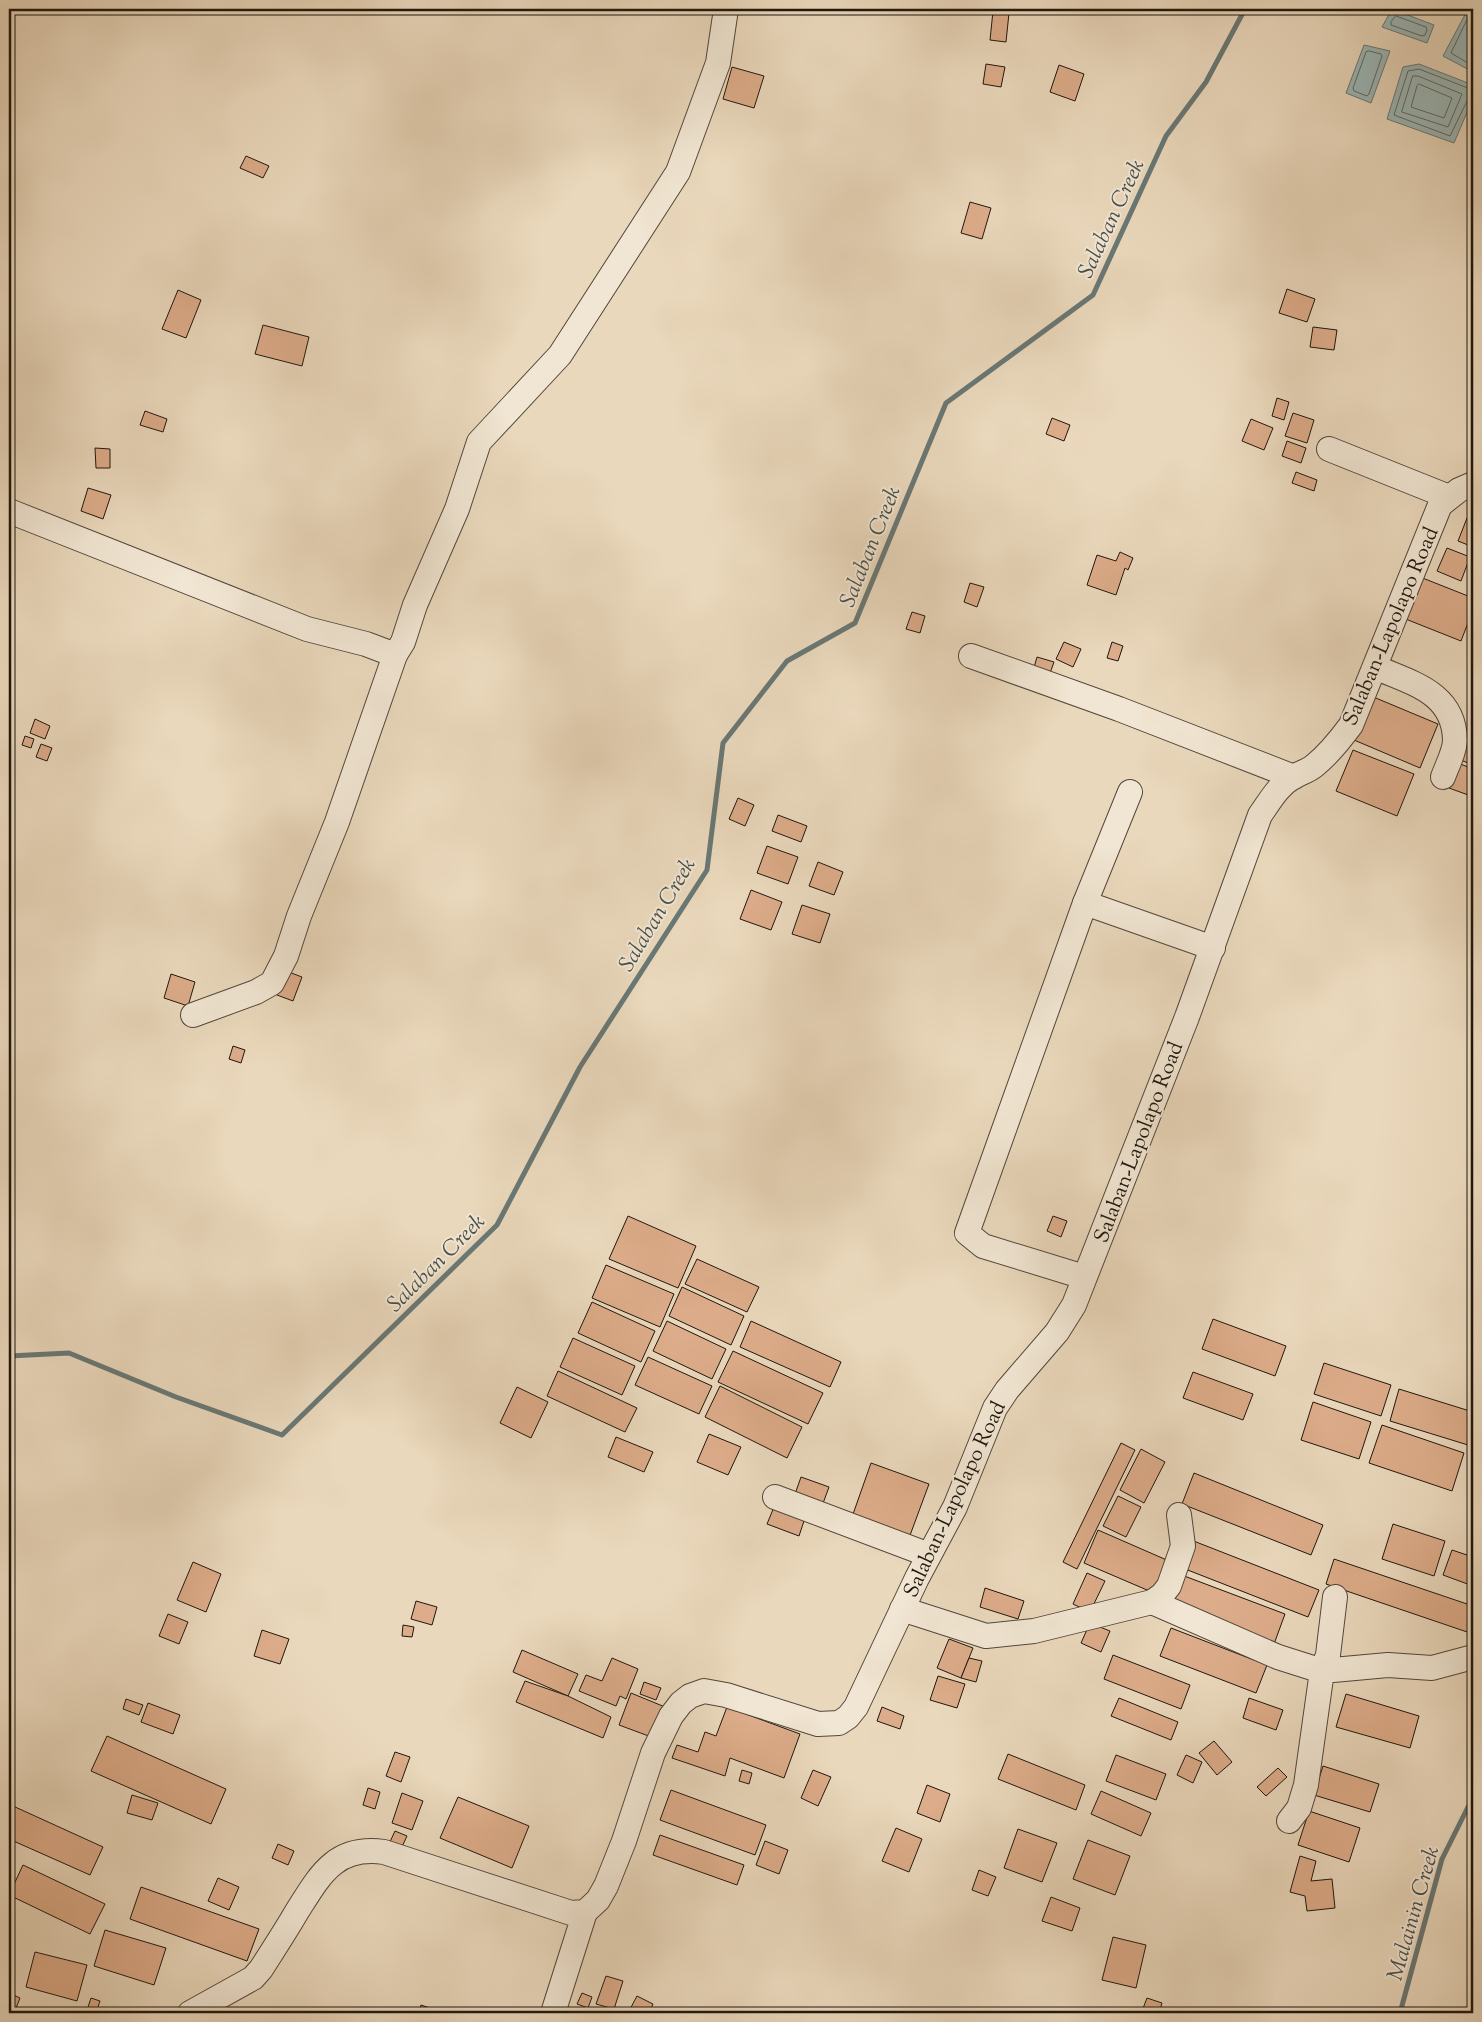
<svg xmlns="http://www.w3.org/2000/svg" width="1482" height="2022" viewBox="0 0 1482 2022" font-family="'Sorts Mill Goudy',serif">
<rect width="100%" height="100%" fill="#ead8bc"/>
<filter id="stains"><feTurbulence type="fractalNoise" baseFrequency=".004" numOctaves="4"/><feColorMatrix values="0 0 0 0 .2 0 0 0 0 .09 0 0 0 0 .02 0 0 0 .5 -.17"/></filter>
<radialGradient id="worn" r=".72"><stop offset=".6" stop-color="#630" stop-opacity="0"/><stop offset="1" stop-color="#630" stop-opacity=".3"/></radialGradient>
<g fill="#9bb8b9" stroke="#697875">
<polygon points="1392,9 1434,25 1427,43 1382,27"/>
<polygon points="1468,9 1473,9 1473,72 1443,56"/>
<polygon points="1364,45 1390,51 1371,103 1346,93"/>
<polygon points="1419,64 1473,85 1473,98 1454,143 1387,119 1403,67"/>
</g>
<g fill="none" stroke-linecap="round" stroke-linejoin="round">
<g stroke="#5d6864" stroke-width="1">
<polyline points="1472,9 1451,53 1473,66"/>
<polygon points="1396,16 1426,27 1427,30 1425,35 1422,36 1391,25 1391,22"/>
<polygon points="1369,51 1381,54 1382,56 1369,94 1367,96 1354,91 1353,88 1366,52"/>
<polygon points="1413,76 1418,76 1462,94 1448,127 1402,112"/>
<polygon points="1419,84 1452,98 1444,118 1411,107 1417,86"/>
<polyline points="1473,90 1419,69 1408,71 1394,115 1450,136 1467,101 1473,98"/>
</g>
<g stroke="#697875" stroke-width="5">
<polyline points="9,1356 69,1353 176,1397 282,1435 497,1225 580,1067 707,870 723,743 787,661 855,623 946,403 1093,295 1166,136 1206,82 1245,9"/>
<polyline points="1400,2013 1442,1859 1473,1797"/>
</g>
</g>
<g fill="#ddac8a" stroke="#1f170e">
<polygon points="993,11 1009,13 1006,42 990,40"/>
<polygon points="986,64 1005,67 1001,87 983,84"/>
<polygon points="1059,65 1084,74 1075,101 1050,92"/>
<polygon points="732,67 764,76 754,108 723,99"/>
<polygon points="246,156 269,166 263,178 240,168"/>
<polygon points="970,202 991,208 982,239 961,233"/>
<polygon points="1287,289 1315,299 1307,322 1279,313"/>
<polygon points="178,290 201,300 186,338 162,329"/>
<polygon points="263,325 309,337 302,366 255,354"/>
<polygon points="1313,327 1337,330 1334,350 1310,347"/>
<polygon points="1277,398 1289,402 1284,420 1272,416"/>
<polygon points="145,411 167,419 163,432 140,425"/>
<polygon points="1293,413 1314,420 1307,443 1285,436"/>
<polygon points="1052,418 1070,425 1064,441 1046,434"/>
<polygon points="1251,419 1273,428 1264,450 1242,441"/>
<polygon points="1287,441 1306,448 1301,463 1282,456"/>
<polygon points="95,448 110,449 110,468 96,468"/>
<polygon points="1296,472 1317,480 1314,491 1292,483"/>
<polygon points="88,488 111,495 103,519 81,511"/>
<polygon points="1467,518 1473,521 1473,547 1458,541"/>
<polygon points="1447,548 1470,557 1461,581 1437,571"/>
<polygon points="1120,552 1133,558 1128,570 1125,568 1116,595 1087,585 1097,555 1116,561"/>
<polygon points="1415,575 1473,598 1473,610 1461,641 1398,616"/>
<polygon points="970,583 984,587 977,607 964,602"/>
<polygon points="912,612 925,616 920,633 906,629"/>
<polygon points="1064,642 1081,649 1073,667 1056,659"/>
<polygon points="1112,642 1123,646 1118,661 1107,658"/>
<polygon points="1037,657 1054,662 1049,676 1033,671"/>
<polygon points="1371,696 1438,724 1420,768 1354,740"/>
<polygon points="35,719 50,726 45,739 30,733"/>
<polygon points="1470,727 1473,728 1473,765 1458,759"/>
<polygon points="25,736 34,739 31,748 22,745"/>
<polygon points="41,744 52,748 47,761 36,757"/>
<polygon points="1353,750 1414,774 1397,816 1336,791"/>
<polygon points="1458,763 1473,769 1473,789 1471,796 1449,788"/>
<polygon points="738,798 754,805 745,826 729,819"/>
<polygon points="778,815 807,826 801,842 772,831"/>
<polygon points="767,846 798,857 788,884 757,873"/>
<polygon points="818,862 843,872 834,895 809,886"/>
<polygon points="751,890 782,902 771,930 740,919"/>
<polygon points="802,905 830,914 820,943 792,934"/>
<polygon points="286,971 302,977 293,1001 277,995"/>
<polygon points="171,974 195,982 188,1006 164,998"/>
<polygon points="233,1046 245,1050 241,1063 229,1059"/>
<polygon points="628,1216 696,1246 678,1288 609,1259"/>
<polygon points="1053,1216 1067,1221 1061,1237 1047,1231"/>
<polygon points="697,1259 759,1287 747,1312 685,1284"/>
<polygon points="606,1265 674,1294 660,1327 592,1298"/>
<polygon points="682,1287 744,1316 731,1345 669,1316"/>
<polygon points="592,1302 655,1331 641,1362 578,1333"/>
<polygon points="1213,1319 1286,1346 1275,1376 1202,1349"/>
<polygon points="667,1321 726,1349 712,1379 653,1351"/>
<polygon points="751,1321 841,1362 830,1387 740,1347"/>
<polygon points="573,1338 635,1366 622,1395 560,1367"/>
<polygon points="733,1351 823,1393 808,1424 718,1382"/>
<polygon points="648,1357 712,1386 699,1414 635,1385"/>
<polygon points="1324,1363 1391,1385 1381,1416 1314,1394"/>
<polygon points="558,1371 637,1408 625,1432 547,1396"/>
<polygon points="1193,1372 1253,1394 1243,1420 1183,1398"/>
<polygon points="720,1386 802,1427 787,1458 705,1417"/>
<polygon points="517,1387 548,1402 531,1438 500,1423"/>
<polygon points="1399,1389 1473,1412 1473,1428 1468,1445 1390,1421"/>
<polygon points="1313,1402 1371,1422 1359,1459 1301,1440"/>
<polygon points="1382,1425 1464,1453 1452,1491 1369,1463"/>
<polygon points="709,1434 741,1447 728,1475 697,1462"/>
<polygon points="616,1437 653,1452 644,1472 608,1457"/>
<polygon points="1121,1443 1135,1450 1077,1569 1063,1562"/>
<polygon points="1141,1449 1165,1462 1144,1503 1120,1490"/>
<polygon points="871,1463 929,1484 909,1538 852,1517"/>
<polygon points="1194,1473 1323,1525 1311,1555 1182,1504"/>
<polygon points="801,1477 829,1487 822,1506 794,1497"/>
<polygon points="1118,1496 1141,1507 1126,1537 1103,1526"/>
<polygon points="774,1507 805,1518 799,1536 767,1524"/>
<polygon points="1393,1524 1445,1541 1434,1576 1382,1559"/>
<polygon points="1098,1530 1169,1561 1154,1593 1084,1563"/>
<polygon points="1191,1540 1319,1590 1308,1617 1180,1567"/>
<polygon points="1452,1550 1473,1557 1473,1586 1443,1575"/>
<polygon points="1334,1559 1473,1606 1473,1634 1326,1584"/>
<polygon points="193,1562 221,1574 206,1612 177,1600"/>
<polygon points="1087,1573 1105,1581 1090,1612 1073,1604"/>
<polygon points="1179,1574 1285,1614 1274,1644 1168,1604"/>
<polygon points="985,1588 1024,1601 1018,1619 980,1607"/>
<polygon points="416,1601 437,1607 432,1625 411,1619"/>
<polygon points="168,1614 188,1622 179,1644 159,1636"/>
<polygon points="1090,1623 1110,1631 1101,1652 1081,1643"/>
<polygon points="403,1625 414,1627 412,1637 402,1636"/>
<polygon points="1171,1628 1267,1665 1256,1693 1160,1656"/>
<polygon points="262,1630 289,1639 280,1664 254,1656"/>
<polygon points="949,1639 973,1648 961,1678 937,1668"/>
<polygon points="522,1650 578,1674 568,1696 513,1672"/>
<polygon points="1113,1655 1190,1685 1181,1709 1104,1679"/>
<polygon points="612,1658 638,1669 626,1699 620,1696 616,1706 579,1691 586,1675 602,1681"/>
<polygon points="969,1658 982,1661 976,1682 961,1678"/>
<polygon points="938,1676 965,1684 957,1708 930,1700"/>
<polygon points="525,1681 568,1696 611,1717 603,1738 516,1702"/>
<polygon points="644,1682 661,1688 656,1700 640,1694"/>
<polygon points="631,1693 665,1707 654,1738 619,1725"/>
<polygon points="1346,1694 1419,1716 1410,1748 1336,1727"/>
<polygon points="1119,1698 1178,1722 1171,1740 1111,1716"/>
<polygon points="1249,1698 1283,1710 1276,1730 1243,1718"/>
<polygon points="126,1699 143,1705 139,1715 123,1709"/>
<polygon points="148,1703 180,1715 173,1734 141,1722"/>
<polygon points="727,1707 800,1734 784,1778 730,1758 725,1776 672,1758 677,1745 698,1752 705,1732 716,1736"/>
<polygon points="882,1707 904,1716 900,1729 877,1721"/>
<polygon points="107,1736 226,1789 211,1824 91,1771"/>
<polygon points="1214,1741 1232,1762 1217,1775 1199,1753"/>
<polygon points="395,1752 410,1757 401,1782 386,1776"/>
<polygon points="1008,1754 1085,1785 1076,1810 998,1779"/>
<polygon points="1116,1755 1166,1774 1156,1800 1106,1781"/>
<polygon points="1186,1755 1202,1762 1193,1783 1177,1775"/>
<polygon points="1323,1766 1379,1784 1370,1812 1314,1795"/>
<polygon points="1278,1768 1287,1777 1266,1796 1257,1787"/>
<polygon points="742,1770 752,1773 749,1784 739,1781"/>
<polygon points="813,1770 831,1777 818,1806 801,1798"/>
<polygon points="927,1785 950,1794 940,1822 917,1813"/>
<polygon points="368,1788 380,1792 375,1809 363,1805"/>
<polygon points="671,1790 766,1825 755,1855 660,1820"/>
<polygon points="1101,1791 1151,1813 1141,1836 1091,1814"/>
<polygon points="402,1793 423,1801 412,1830 392,1823"/>
<polygon points="132,1795 158,1803 152,1820 127,1813"/>
<polygon points="458,1797 529,1826 512,1868 440,1838"/>
<polygon points="13,1806 103,1847 90,1875 9,1839 9,1816"/>
<polygon points="1309,1811 1360,1828 1349,1862 1298,1845"/>
<polygon points="896,1828 922,1839 909,1872 882,1861"/>
<polygon points="1018,1829 1057,1843 1042,1882 1004,1868"/>
<polygon points="395,1831 407,1836 401,1849 389,1844"/>
<polygon points="660,1835 744,1865 737,1885 653,1855"/>
<polygon points="1088,1840 1130,1856 1115,1895 1073,1879"/>
<polygon points="765,1841 788,1850 779,1874 756,1865"/>
<polygon points="278,1844 294,1851 288,1865 272,1858"/>
<polygon points="1300,1856 1316,1861 1311,1881 1332,1879 1335,1908 1307,1911 1305,1896 1290,1892"/>
<polygon points="23,1865 105,1904 90,1934 9,1895"/>
<polygon points="979,1870 996,1877 988,1896 972,1890"/>
<polygon points="218,1878 239,1887 229,1910 208,1901"/>
<polygon points="141,1887 259,1929 247,1961 130,1919"/>
<polygon points="1051,1897 1080,1908 1072,1931 1042,1921"/>
<polygon points="105,1930 166,1948 154,1985 94,1966"/>
<polygon points="1113,1937 1146,1945 1136,1988 1102,1980"/>
<polygon points="35,1952 87,1965 77,2001 26,1987"/>
<polygon points="606,1976 623,1981 614,2009 596,2004"/>
<polygon points="9,1993 20,1998 14,2013 9,2011"/>
<polygon points="582,1993 592,1997 588,2008 577,2004"/>
<polygon points="637,1996 653,2004 649,2013 628,2013"/>
<polygon points="91,1998 100,2001 96,2013 86,2013"/>
<polygon points="1147,1998 1162,2003 1159,2013 1142,2011"/>
<polygon points="421,2005 445,2013 418,2013"/>
</g>
<g fill="none" stroke-linecap="round" stroke-linejoin="round">
<defs>
<g id="minor">
<polyline points="1329,449 1449,497"/>
<polyline points="9,511 307,629 366,644 395,655 403,642 415,605 457,509 479,442 560,355 678,172 718,63 726,9"/>
<polyline points="971,656 1119,709 1294,777"/>
<path d="M1375 667C1411 683 1454 692 1455 740 1455 751 1447 766 1443 777"/>
<polyline points="1130,792 1085,903 1213,948"/>
<polyline points="193,1015 256,992 272,983 286,956 299,916 337,822 395,655"/>
<polyline points="1084,1277 983,1246 967,1233 1085,903"/>
<polyline points="775,1497 929,1555"/>
<polyline points="1152,1602 1278,1657 1322,1671 1328,1655 1335,1597"/>
<polyline points="902,1609 986,1636 1034,1631 1152,1602 1162,1595 1169,1586 1183,1546 1179,1515"/>
<polyline points="1289,1821 1299,1808 1306,1785 1322,1671 1388,1665 1432,1668 1473,1657"/>
<path d="M190 2013 253 1978 261 1969C273 1950 285 1932 296 1913 319 1877 334 1845 384 1852L571 1913 585 1912 598 1900 606 1886 624 1841 653 1753 671 1716 681 1703 690 1696 704 1691 726 1695 818 1724 839 1723 848 1717 856 1707 917 1578 955 1507 995 1408 1007 1390 1057 1332 1074 1305 1187 1017 1260 815C1270 801 1278 786 1293 777 1300 773 1308 771 1314 766 1329 754 1340 740 1351 725L1440 505 1459 490 1473 484"/>
<polyline points="553,2013 585,1912"/>
</g>
</defs>
<use href="#minor" stroke="#52473a" stroke-width="26"/>
<use href="#minor" stroke="#f1e6d3" stroke-width="24"/>
</g>
<g text-anchor="middle" stroke-width="4" stroke-linejoin="round" paint-order="stroke">
<g font-size="21" fill="#1f170e" stroke="#f1e6d3">
<text transform="translate(1390 626) rotate(-67)" y="7">Salaban-Lapolapo Road</text>
<text transform="translate(1138 1142) rotate(-69)" y="7">Salaban-Lapolapo Road</text>
<text transform="translate(954 1499) rotate(-65)" y="7">Salaban-Lapolapo Road</text>
</g>
<g font-size="22" font-style="italic" fill="#4a4f4a" stroke="#f1e6d3">
<text transform="translate(1110 218) rotate(-65)" y="8">Salaban Creek</text>
<text transform="translate(869 546) rotate(-68)" y="8">Salaban Creek</text>
<text transform="translate(656 914) rotate(-59)" y="8">Salaban Creek</text>
<text transform="translate(435 1262) rotate(-45)" y="8">Salaban Creek</text>
<text transform="translate(1412 1913) rotate(-74)" y="8">Malainin Creek</text>
</g>
</g>
<rect width="1482" height="2022" fill="none" stroke="#ead8bc" stroke-width="30"/>
<rect x="10" y="10" width="1462" height="2002" fill="none" stroke="#1f170e" stroke-width="2.5"/>
<rect x="15" y="15" width="1452" height="1992" fill="none" stroke="#1f170e"/>
<rect width="100%" height="100%" filter="url(#stains)"/>
<rect width="100%" height="100%" fill="url(#worn)"/>
</svg>
